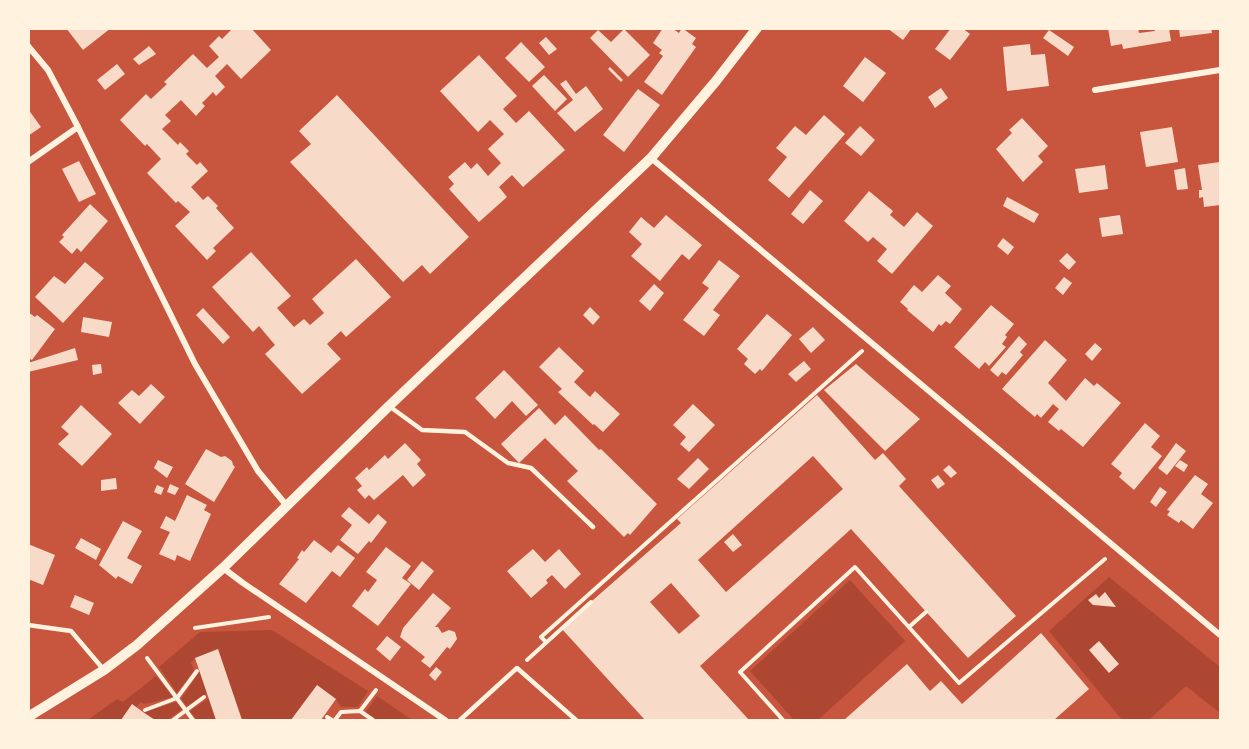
<svg xmlns="http://www.w3.org/2000/svg" width="1249" height="749" viewBox="0 0 1249 749" font-family="'Open Sans',sans-serif">
<rect width="100%" height="100%" fill="#c8553d"/>
<g fill="#ae4732">
<polygon points="1109,577 1220,667 1220,713 1186,686 1149,720 1122,720 1049,631"/>
<polygon points="850,580 905,641 818,720 794,720 750,671"/>
<polygon points="272,630 368,691 358,707 341,707 336,699 317,685 291,720 242,720 218,650 195,658 191,663 194,670 177,693 159,667 200,632"/>
<polygon points="200,671 207,693 187,706 181,699"/>
<polygon points="156,676 173,697 145,704 141,702 136,707 132,705 121,720 88,720 117,699 123,702"/>
<polygon points="377,696 412,720 376,720 365,713"/>
<polygon points="209,698 216,720 197,720 190,711"/>
<path d="M176 702 182 709C165 723 161 725 143 712Z"/>
</g>
<g fill="#f7dbc8" fill-rule="evenodd">
<polygon points="66,28 111,28 83,50"/>
<polygon points="233,28 251,28 271,50 241,79 227,64 215,76 225,87 216,96 213,92 202,103 205,106 196,116 181,100 165,115 171,121 162,129 178,145 180,142 189,151 186,154 197,165 200,162 208,171 191,187 203,200 208,196 218,206 216,208 234,228 213,248 216,251 207,260 175,226 190,212 178,201 176,203 147,173 161,159 147,144 145,146 120,120 146,94 151,99 167,84 164,82 193,54 207,68 219,57 209,46 219,36 222,39"/>
<polygon points="663,28 672,28 679,33 682,28 696,38 692,44 696,47 662,95 644,82 663,56 659,53 662,50 653,43"/>
<polygon points="887,28 912,28 903,40"/>
<polygon points="951,28 962,28 970,34 950,60 935,49"/>
<polygon points="1108,28 1138,28 1139,33 1155,31 1154,28 1169,28 1171,41 1123,49 1122,44 1111,46"/>
<polygon points="1179,28 1211,28 1212,33 1180,37"/>
<polygon points="624,29 650,55 628,77 590,38 598,30 611,42"/>
<polygon points="1049,30 1074,47 1068,56 1043,38"/>
<polygon points="546,37 557,49 549,55 539,43"/>
<polygon points="521,42 545,67 529,82 505,58"/>
<polygon points="1030,44 1031,55 1045,54 1049,86 1007,91 1003,47"/>
<polygon points="149,46 156,54 139,65 133,59"/>
<polygon points="479,55 517,96 503,109 516,123 529,111 565,150 523,187 512,175 499,187 507,197 479,222 449,189 454,184 448,177 465,162 471,169 477,163 488,176 501,163 488,149 504,134 490,120 478,132 440,91"/>
<polygon points="865,57 886,73 863,102 843,86"/>
<polygon points="117,64 125,74 105,90 97,80"/>
<polygon points="610,67 623,80 621,82 608,69"/>
<polygon points="544,75 567,99 555,111 532,86"/>
<polygon points="566,80 576,94 586,86 603,109 575,132 557,113 573,100 560,84"/>
<polygon points="941,88 948,98 935,108 928,97"/>
<polygon points="638,89 660,105 624,152 603,135"/>
<polygon points="337,95 469,237 430,274 422,265 403,282 290,162 311,144 299,131"/>
<polygon points="28,109 41,127 28,136"/>
<polygon points="824,115 845,134 789,198 768,180 787,157 776,148 795,126 806,135"/>
<polygon points="1022,118 1048,146 1038,156 1043,162 1023,182 996,149 1012,133 1009,130"/>
<polygon points="860,126 875,140 861,156 845,143"/>
<polygon points="1172,127 1178,162 1146,167 1140,132"/>
<polygon points="79,161 96,194 79,202 62,169"/>
<polygon points="1220,162 1220,205 1204,207 1203,197 1199,198 1199,190 1202,190 1198,165"/>
<polygon points="1105,165 1108,189 1079,193 1075,169"/>
<polygon points="1185,168 1188,189 1177,190 1174,170"/>
<polygon points="810,190 823,201 803,224 791,214"/>
<polygon points="869,191 893,211 890,215 904,227 917,212 933,226 892,274 877,261 887,249 873,237 868,242 844,221"/>
<polygon points="1007,197 1039,214 1034,223 1003,206"/>
<polygon points="90,204 108,221 81,252 77,248 72,254 59,242 64,237 62,235"/>
<polygon points="666,215 702,245 689,260 682,254 660,281 631,256 642,244 629,232 641,217 654,228"/>
<polygon points="1120,215 1123,234 1102,237 1099,218"/>
<polygon points="1003,238 1014,247 1008,255 997,246"/>
<polygon points="251,252 291,296 277,308 294,327 304,319 310,325 324,313 312,299 356,259 391,297 346,337 341,331 327,344 341,359 302,394 265,354 275,345 259,326 253,332 212,287"/>
<polygon points="1067,253 1076,262 1069,270 1059,261"/>
<polygon points="719,260 740,276 713,310 720,315 704,336 683,320 709,288 702,283"/>
<polygon points="85,262 104,278 63,323 35,297 54,276 65,284"/>
<polygon points="938,275 951,286 945,293 962,309 950,324 946,321 941,326 939,324 933,332 907,310 908,309 900,302 914,285 922,292"/>
<polygon points="1064,277 1072,283 1063,295 1055,288"/>
<polygon points="654,284 664,293 650,311 639,301"/>
<polygon points="991,305 1014,324 1005,335 1007,337 1002,344 1006,347 989,366 985,362 979,369 954,347"/>
<polygon points="590,307 600,317 593,325 583,315"/>
<polygon points="203,308 230,337 223,344 196,315"/>
<polygon points="28,312 35,317 37,315 55,329 32,360 28,358"/>
<polygon points="767,314 792,335 762,371 760,369 755,374 744,364 748,359 737,349"/>
<polygon points="83,317 112,322 109,337 81,332"/>
<polygon points="813,327 825,340 811,353 799,339"/>
<polygon points="1019,336 1027,344 1020,352 1023,355 1006,375 1002,372 998,377 990,370"/>
<polygon points="1045,340 1067,360 1048,383 1066,401 1085,378 1094,386 1097,383 1121,403 1083,447 1061,429 1059,431 1048,422 1059,409 1053,404 1041,418 1037,414 1035,417 1002,389"/>
<polygon points="1095,343 1102,349 1092,361 1085,354"/>
<polygon points="559,347 584,371 574,382 590,397 595,391 620,414 603,432 594,424 593,425 558,392 562,389 539,367"/>
<polygon points="75,348 78,360 28,372 28,363"/>
<polygon points="804,361 811,369 796,382 788,374"/>
<polygon points="101,364 102,373 93,375 92,365"/>
<polygon points="856,364 920,419 885,451 824,390"/>
<polygon points="504,370 538,405 526,416 512,401 495,419 475,398"/>
<polygon points="151,384 165,397 140,424 118,403 132,390 139,396"/>
<path d="M817 395 875 460 883 453 906 479 899 486 1016 616 968 658 851 529 700 666 749 720H645L561 628 681 523 677 519ZM813 456 843 489 726 592 698 560ZM671 583 700 616 679 634 650 602Z"/>
<polygon points="693,404 715,425 689,452 680,444 686,437 673,425"/>
<polygon points="81,405 112,434 82,466 58,444 69,434 61,427"/>
<polygon points="539,408 555,425 565,415 599,450 601,449 657,504 630,535 628,533 624,537 567,481 578,471 545,438 519,463 501,444"/>
<polygon points="1145,423 1160,436 1151,447 1162,456 1134,490 1119,477 1122,473 1111,464"/>
<polygon points="405,443 421,460 417,464 426,475 413,487 403,475 374,500 369,495 365,499 357,490 362,486 355,478 367,467 369,470 385,455 388,459"/>
<polygon points="1176,443 1186,451 1167,475 1158,468"/>
<polygon points="206,449 221,457 225,456 232,461 233,465 235,467 214,502 185,484"/>
<polygon points="698,458 709,469 689,489 677,479"/>
<polygon points="158,460 173,467 167,478 154,468"/>
<polygon points="1180,460 1188,465 1184,472 1175,466"/>
<polygon points="949,465 957,473 951,478 943,470"/>
<polygon points="938,475 945,484 938,489 931,480"/>
<polygon points="1195,475 1208,484 1201,494 1213,503 1193,529 1181,520 1179,523 1167,515 1170,511 1167,510"/>
<polygon points="116,478 117,489 101,491 101,480"/>
<polygon points="170,484 179,488 175,495 167,492"/>
<polygon points="157,485 164,488 161,495 154,492"/>
<polygon points="1160,487 1167,492 1156,507 1150,502"/>
<polygon points="187,495 207,505 204,510 211,514 190,561 177,555 175,561 159,554 170,532 160,528 166,516 175,521"/>
<polygon points="349,507 369,524 378,514 387,522 371,543 369,541 358,554 340,540 352,525 341,516"/>
<polygon points="123,521 142,531 127,558 142,566 132,584 118,576 116,579 99,565"/>
<polygon points="733,534 742,545 733,552 724,542"/>
<polygon points="81,538 101,549 96,560 75,548"/>
<polygon points="314,540 331,553 338,545 355,558 340,577 332,571 306,603 279,584 299,559 297,558 302,550 304,552"/>
<polygon points="28,544 55,555 43,585 28,579"/>
<polygon points="386,547 411,566 402,578 411,584 378,626 352,606 365,589 368,592 377,580 366,572"/>
<polygon points="533,549 545,562 559,549 581,574 565,589 552,575 546,580 548,583 531,598 507,571"/>
<polygon points="422,561 434,571 419,590 407,580"/>
<polygon points="1105,592 1116,607 1093,605 1088,600 1096,594 1099,598"/>
<polygon points="433,593 451,608 435,627 438,627 442,633 449,630 455,632 457,639 450,649 447,647 430,668 421,661 425,657 400,637 403,628"/>
<polygon points="75,595 94,603 89,615 70,607"/>
<polygon points="1041,633 1089,689 1054,720 844,720 907,664 930,691 941,681 962,704"/>
<polygon points="387,636 401,647 390,661 376,649"/>
<polygon points="1099,641 1119,664 1109,673 1089,650"/>
<polygon points="218,649 242,720 216,720 195,658"/>
<polygon points="436,667 442,672 435,681 429,675"/>
<polygon points="317,685 336,699 321,720 291,720"/>
<polygon points="132,704 143,712 155,720 121,720"/>
</g>
<g fill="none" stroke-linecap="round" stroke-linejoin="round">
<g stroke="#fff3e0" stroke-width="4">
<polyline points="909,627 926,612"/>
<polyline points="195,628 269,617"/>
<polyline points="546,642 541,637 862,351"/>
<polyline points="147,658 193,720"/>
<polyline points="527,660 591,602"/>
<polyline points="145,710 177,698 197,671"/>
<polyline points="360,711 376,690"/>
<polyline points="327,717 332,720"/>
<polyline points="173,720 204,697"/>
<polyline points="335,720 341,712 360,711 373,720"/>
<polyline points="783,720 740,672 855,567 959,683 1105,559"/>
</g>
<g stroke="#fff3e0" stroke-width="4.5">
<polyline points="389,406 422,430 465,432 508,463 531,468 593,527"/>
<polyline points="28,625 71,631 104,670"/>
<polyline points="460,720 517,668 576,720"/>
</g>
<g stroke="#fff3e0" stroke-width="6">
<polyline points="28,46 48,70 78,127 195,364 258,471 287,506"/>
<polyline points="1095,90 1220,70"/>
<polyline points="651,158 1220,635"/>
<polyline points="28,162 78,127"/>
<polyline points="223,568 243,583 445,720"/>
</g>
<polyline stroke="#fff3e0" stroke-width="10" points="28,717 104,670 137,645 223,568 389,406 651,158 716,81 757,28"/>
</g>
<rect width="1249" height="749" fill="none" stroke="#fff3e0" stroke-width="60"/>
</svg>
